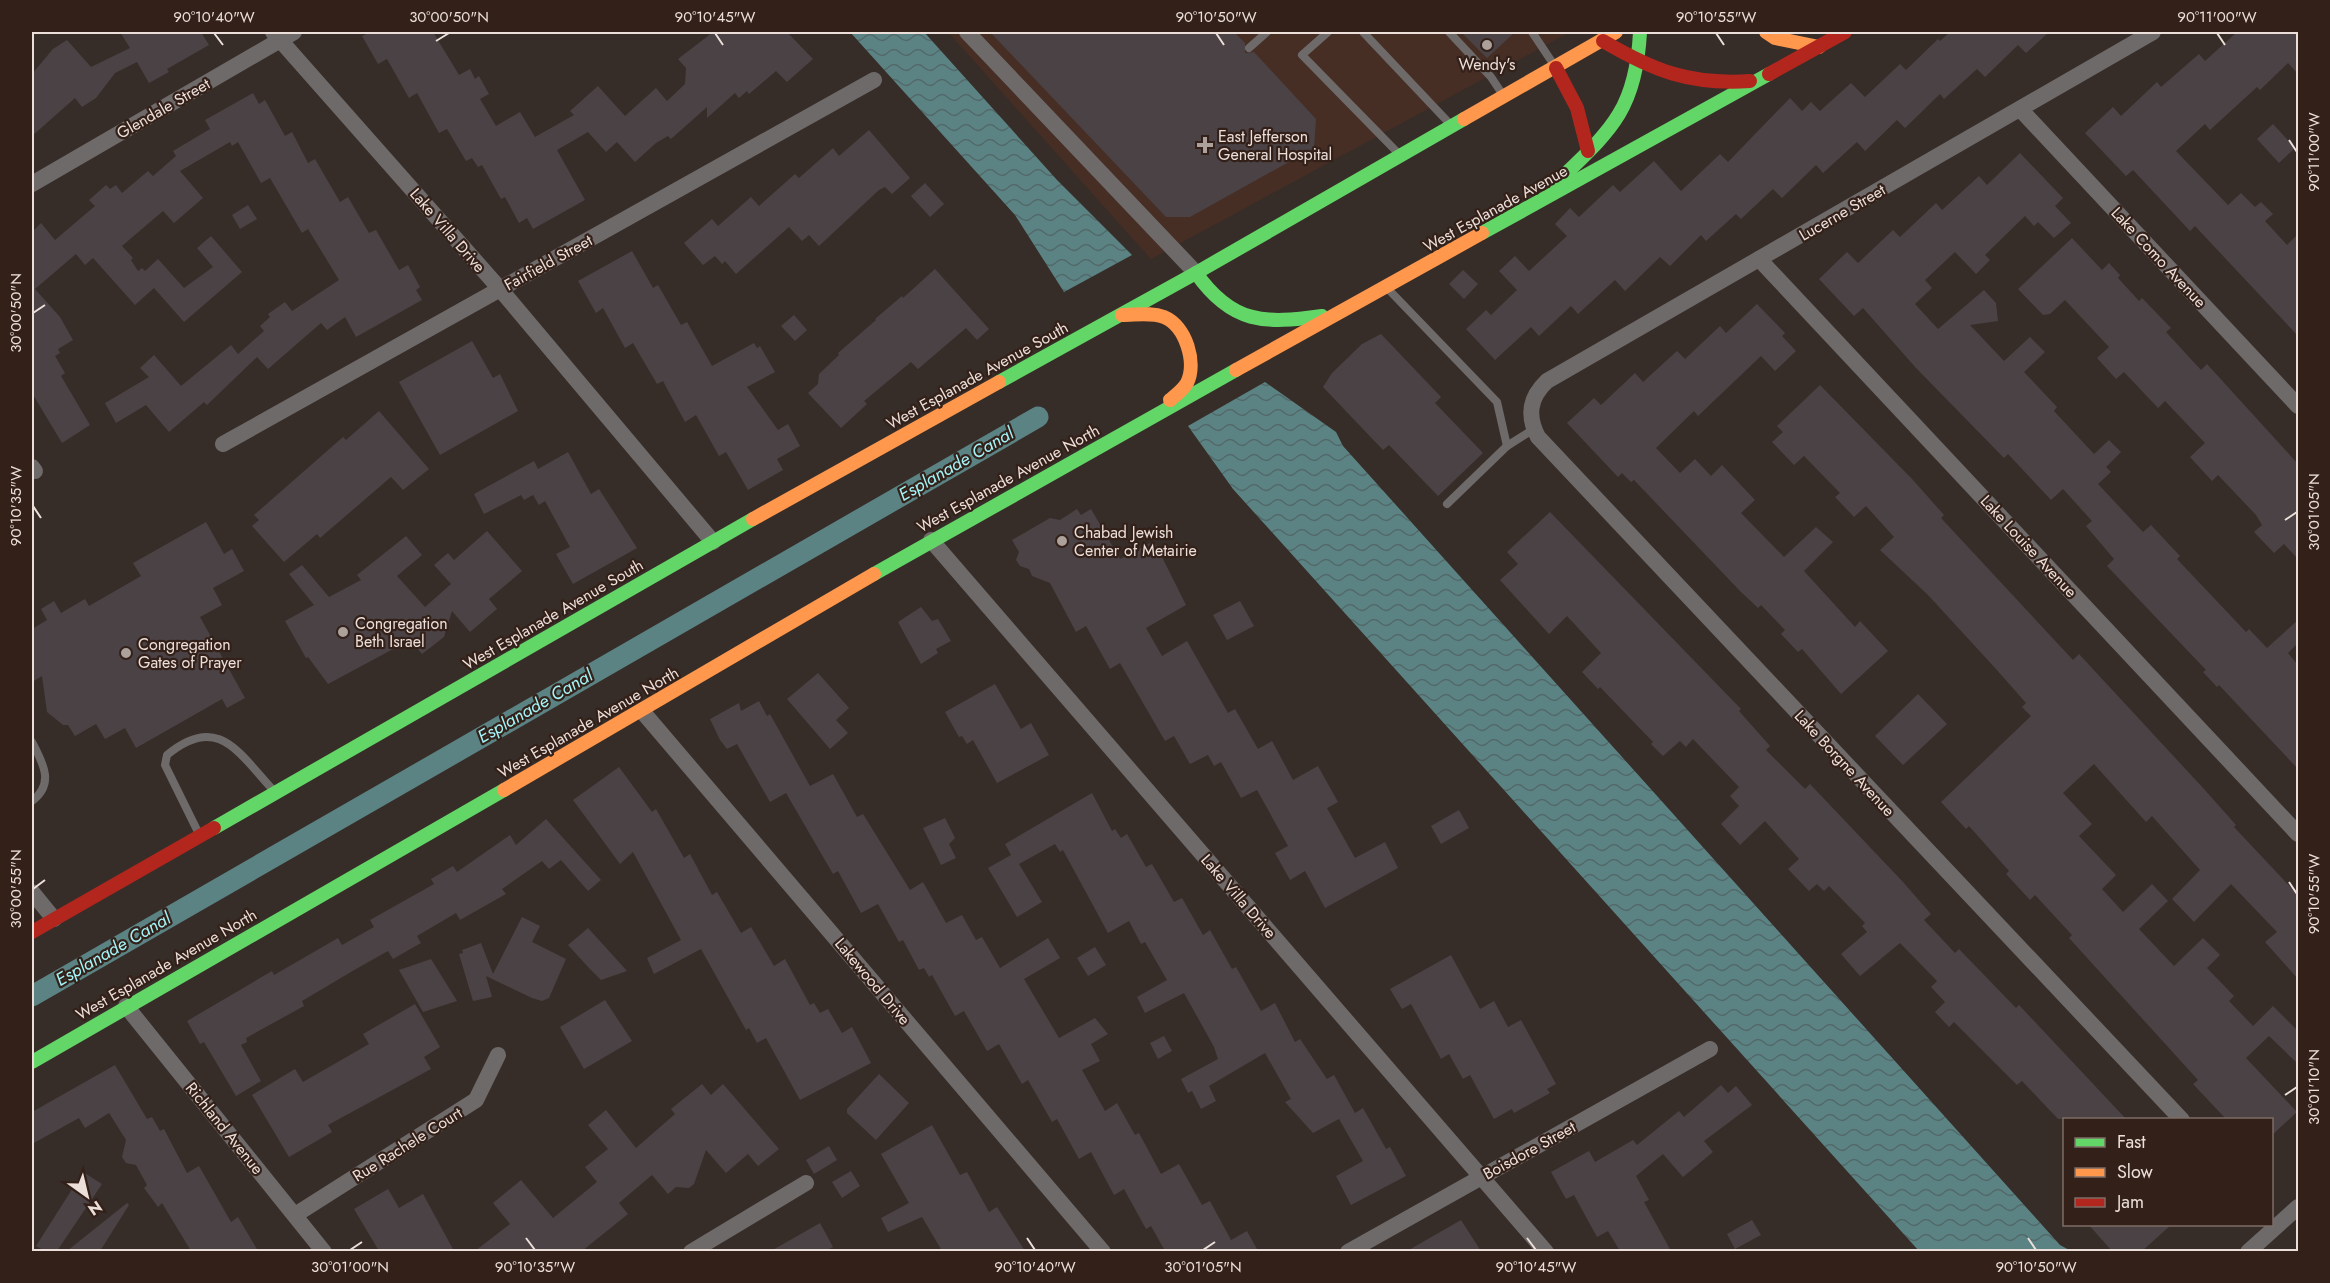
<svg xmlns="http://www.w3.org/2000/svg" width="2330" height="1283" viewBox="0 0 2330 1283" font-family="Jost,sans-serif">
<defs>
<pattern id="water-waves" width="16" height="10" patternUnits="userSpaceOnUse" patternTransform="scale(1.5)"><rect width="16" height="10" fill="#5b8384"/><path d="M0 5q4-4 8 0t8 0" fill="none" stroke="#536969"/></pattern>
</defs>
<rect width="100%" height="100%" fill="#372d28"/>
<polygon fill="#462e24" points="948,32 1570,32 1151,259"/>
<g fill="url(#water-waves)">
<polygon points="850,32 924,32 1057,180 1132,255 1064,292 1015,215"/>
<polygon points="1265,382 1336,432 1343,446 2060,1245 2071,1251 1919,1251 1233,489 1188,426"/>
</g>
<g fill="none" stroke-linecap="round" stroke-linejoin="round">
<polyline stroke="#5b8384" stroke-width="21" points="32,996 1038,417"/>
</g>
<g fill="#4a4245">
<polygon points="120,32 201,32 209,45 167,69 169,72 149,83 137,62 115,73 96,98 82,107 75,98 32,136 32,74 53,49 67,40 91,67 130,48"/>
<polygon points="371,32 433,32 459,75 470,69 475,79 479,76 489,94 480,99 496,126 520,112 535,137 574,115 570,111 598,86 625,116 656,88 667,101 685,84 686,68 678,59 713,32 787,32 813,59 787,82 776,71 749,94 747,91 739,98 735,93 707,118 707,107 671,139 668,136 656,143 635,162 617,142 606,152 588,132 557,150 585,200 533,229 527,218 519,223 505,197 501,199 482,165 478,167 472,158 466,161 447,129 439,133 417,93 409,98 387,59 378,64 362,36"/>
<polygon points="990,32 1234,32 1245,43 1245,53 1254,52 1316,119 1314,148 1190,217 1166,217"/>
<polygon points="1461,32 1515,32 1487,58"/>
<polygon points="1950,32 2049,32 2026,53 2018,45 1985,77 1977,69 1944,99 1940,94 1905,128 1897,120 1865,151 1857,142 1823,173 1816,165 1782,198 1773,189 1741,219 1736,214 1706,241 1701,235 1670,266 1660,257 1625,291 1615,280 1578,314 1571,306 1539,336 1531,327 1495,360 1466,329 1486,310 1491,315 1517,290 1499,271 1515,256 1529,271 1567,236 1555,224 1570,208 1579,217 1613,185 1620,192 1654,161 1681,191 1720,154 1728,162 1790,98 1802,111 1811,102 1820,111 1851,83 1865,97 1900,64 1906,70 1938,39 1940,41"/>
<polygon points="2237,32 2298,32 2298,74 2288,63 2260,90 2257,87 2210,130 2205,124 2176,151 2228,205 2241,193 2255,207 2261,202 2273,214 2265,221 2287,245 2298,234 2298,336 2195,226 2190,231 2133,170 2126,176 2085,133 2113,107 2121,116 2157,82 2161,87 2199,54 2205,61"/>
<polygon points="253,93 259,104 265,100 285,136 292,132 308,163 315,159 340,202 348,197 369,233 376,230 399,270 408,265 420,287 416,290 422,300 356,337 345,317 327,330 321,323 268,369 257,357 207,405 204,402 169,432 146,405 116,423 105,403 149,377 140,368 154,355 181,386 231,345 238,354 264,331 260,326 270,317 268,314 285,302 292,311 339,280 308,229 302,233 270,178 261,183 238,142 232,146 230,142 180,171 203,198 174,223 163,211 122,246 133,258 131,260 138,271 142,268 145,271 158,259 184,288 213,267 197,248 211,236 242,272 184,322 154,288 135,305 93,258 85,265 76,254 35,289 60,317 73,340 58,349 60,353 55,356 65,373 61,376 90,425 62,443 32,393 32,232 41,223 55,240 95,206 89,200 106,185 110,189 116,185 122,193 148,171 153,176 176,156 173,151 210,129 205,120"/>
<polygon points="2273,124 2295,148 2279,163 2257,139"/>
<polygon points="869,130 910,178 892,194 885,187 879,190 819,246 809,235 802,241 789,227 736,274 725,261 722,264 715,256 703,265 684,243 712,219 718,226 751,197 759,206 795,174 799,178 833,148 839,156"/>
<polygon points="2020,153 2063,198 2055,206 2071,223 2054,238 2038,222 2034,226 2025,216 1985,255 1990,260 1976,274 1955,252 1925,280 1932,288 1915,304 1938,329 1984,290 1996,303 1998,321 1970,325 2004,361 2030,337 2045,352 2024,372 2057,407 2054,411 2094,454 2109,440 2121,452 2106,467 2111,472 2098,484 2143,532 2151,525 2180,556 2177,559 2246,632 2249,629 2267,648 2298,620 2298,643 2288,653 2298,665 2298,769 2219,685 2217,687 2203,672 2206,670 2107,566 2114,559 2086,526 2092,521 2063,489 2051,500 2008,454 2004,458 1916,368 1863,308 1854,316 1819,279 1847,252 1858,263 1893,230 1900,237 1936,203 1942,210 1979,176 1987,185"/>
<polygon points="925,183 944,204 930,217 911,196"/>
<polygon points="248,205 257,219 240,229 232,215"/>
<polygon points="2072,238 2102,270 2109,263 2120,275 2118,278 2139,301 2142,298 2171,328 2166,332 2201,370 2207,364 2298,464 2298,559 2284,544 2274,553 2254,532 2262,525 2256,515 2218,475 2212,481 2190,457 2205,443 2165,401 2158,408 2124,372 2116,379 2097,358 2109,347 2065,300 2050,314 2043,315 2018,289"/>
<polygon points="632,251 653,288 658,285 681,325 687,322 712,366 754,343 757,348 760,346 775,372 747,387 778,430 788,424 800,446 777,459 783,470 748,490 726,452 719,456 696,415 685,422 663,381 657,384 633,343 625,348 603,308 596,313 578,281"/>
<polygon points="935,269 989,329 977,340 966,328 918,369 911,362 864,401 867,404 841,428 808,393 818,384 819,374 839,355 838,353 876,320 875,319 902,296 903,298"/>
<polygon points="1463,270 1478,284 1464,299 1449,284"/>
<polygon points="1757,304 1785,333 1782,336 1796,351 1775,371 1761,356 1698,416 1694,411 1656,448 1680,473 1695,459 1711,476 1722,465 1755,500 1741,513 1784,557 1816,527 1833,542 1804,571 1855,627 1860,621 1888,651 1841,694 1802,649 1798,652 1781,634 1785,630 1761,605 1758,608 1740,591 1634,480 1631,482 1622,473 1618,477 1567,423 1594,398 1601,405 1635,373 1643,382 1677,351 1685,359 1720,326 1726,333"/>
<polygon points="794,315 807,330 795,341 781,326"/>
<polygon points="1381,334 1441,397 1435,403 1483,453 1438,496 1389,445 1383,450 1323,387 1332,373 1362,344"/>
<polygon points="472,341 493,378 500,374 518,411 440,455 399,382"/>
<polygon points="1820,385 1913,480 1944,515 1941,518 2073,660 2079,654 2204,789 2236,825 2234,827 2298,895 2298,979 2265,942 2277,932 2231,884 2194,922 2172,899 2200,870 2152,816 2146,822 2094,764 2063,793 2092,824 2079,836 2116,875 2102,889 2123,912 2152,884 2168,901 2139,929 2174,966 2203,938 2220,955 2207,968 2234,996 2229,1001 2253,1026 2273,1006 2298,1031 2298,1064 2269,1036 2246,1058 2297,1112 2271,1136 2271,1119 2226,1119 2193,1084 2198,1080 2069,938 2072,935 2035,895 2030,900 2006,874 2009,871 1969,826 1966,829 1941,802 2031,716 2022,707 2026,703 1996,669 1928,595 1880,550 1894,537 1866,506 1854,517 1835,497 1840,493 1804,456 1794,465 1772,442 1783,432 1777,426"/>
<polygon points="379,411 429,469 403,490 391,477 320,538 317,534 284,562 252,526 259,520 254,515 343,437 346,440"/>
<polygon points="568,452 591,494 599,489 637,548 573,584 556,554 570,547 545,501 539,505 533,495 524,500 521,495 484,514 474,494 534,461 538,469"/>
<polygon points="1077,509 1081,515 1091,509 1120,559 1154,541 1186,605 1146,628 1162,656 1187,641 1228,713 1235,709 1258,749 1272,741 1293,780 1318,766 1338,802 1327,808 1355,858 1385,842 1398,868 1325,908 1305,871 1290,880 1275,853 1288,846 1257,790 1241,798 1221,762 1214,766 1208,755 1190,764 1174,736 1165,741 1120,663 1110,669 1086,626 1076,632 1050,583 1032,576 1029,569 1020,566 1016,560 1019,552 1012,540 1050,518 1060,520"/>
<polygon points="1550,512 1741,709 1739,711 1770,746 1766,750 1805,789 1810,784 1903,882 1931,914 1924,920 1955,953 1959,949 2016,1008 2019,1005 2126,1119 2058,1119 2022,1081 2017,1085 1954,1022 1949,1027 1935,1012 1945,1002 1931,987 1937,981 1900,943 1860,976 1841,954 1867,932 1862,926 1865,923 1829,886 1824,891 1817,884 1809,891 1788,869 1799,859 1765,821 1740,845 1721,824 1739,806 1730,796 1739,787 1693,739 1686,747 1680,741 1663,756 1651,744 1653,742 1600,687 1598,689 1582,672 1601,653 1567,616 1549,634 1500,580 1518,564 1507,552"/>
<polygon points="206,522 224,554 232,549 244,571 213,588 222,605 200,617 245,698 227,708 222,699 136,748 125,728 105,739 96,724 75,736 68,725 63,725 47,712 42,676 32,682 32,629 47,620 41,609 54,601 61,613 85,599 89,606 141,576 133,563"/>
<polygon points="487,531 522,571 489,599 497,609 470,632 452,611 444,637 422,654 410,640 328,684 308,657 306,658 285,621 314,605 289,574 302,565 329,597 361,580 357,575 406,536 422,555 397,576 425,607 451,584 434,565 448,553 454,560"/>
<polygon points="1240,601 1254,626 1227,640 1213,615"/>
<polygon points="921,607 932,621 938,619 951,641 936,649 938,653 921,664 898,622"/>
<polygon points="818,673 849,708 836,720 848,733 830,749 787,699"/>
<polygon points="995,684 1021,729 1031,723 1049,755 997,783 973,740 967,744 962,736 959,737 945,712"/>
<polygon points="1918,694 1947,724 1903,765 1875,736"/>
<polygon points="759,701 767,716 770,714 810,786 833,774 857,817 863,814 910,890 923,882 946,923 962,915 976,940 982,937 1000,968 1048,938 1060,958 1024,979 1059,1038 1095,1018 1108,1034 1091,1044 1100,1061 1082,1070 1105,1111 1117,1103 1135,1135 1139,1133 1161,1174 1179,1164 1202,1205 1210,1201 1231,1240 1247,1231 1258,1251 1165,1251 1151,1226 1146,1229 1124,1189 1114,1195 1091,1152 1079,1159 1057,1119 1052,1122 1028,1080 1022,1084 999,1044 987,1051 964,1011 955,1016 932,975 929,977 924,968 919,970 903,940 899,942 878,904 861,913 838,871 833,874 786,793 770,802 737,744 727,749 720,740 710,719 739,703 741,711"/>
<polygon points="619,767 652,812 656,809 684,858 690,854 712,895 717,892 741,933 751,927 774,966 785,959 810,1005 814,1003 820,1013 828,1009 842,1033 852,1027 871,1063 800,1100 766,1038 757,1043 749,1028 746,1030 701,949 654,974 647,958 681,940 633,852 620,864 573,800"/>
<polygon points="1092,793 1112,831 1115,829 1121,838 1127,834 1146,867 1152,864 1174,902 1182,898 1203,935 1210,930 1232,969 1236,967 1261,1011 1275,1003 1295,1042 1300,1039 1327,1079 1334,1075 1355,1113 1363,1108 1386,1149 1390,1147 1406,1176 1351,1205 1336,1176 1363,1161 1339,1119 1313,1133 1285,1102 1291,1099 1265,1053 1209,1086 1216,1101 1201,1109 1192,1091 1188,1093 1181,1079 1218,1059 1214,1047 1184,993 1145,1013 1137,997 1167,980 1145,942 1141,944 1129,921 1108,933 1063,850 1060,852 1055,844 1019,864 1042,902 1017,917 988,868 1011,855 1005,844"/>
<polygon points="1459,810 1469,828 1441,844 1431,826"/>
<polygon points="945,818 955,838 949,844 956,858 941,865 923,828"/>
<polygon points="546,819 601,880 588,891 561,860 549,869 542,861 502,889 506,894 460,920 456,913 417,936 421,943 393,959 388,951 356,969 302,1001 304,1006 246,1038 247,1042 241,1045 261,1081 236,1096 204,1042 200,1044 187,1021 272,971 274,975 338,938 342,945 374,927 370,920 434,884 431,879 453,866 457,872 510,835 516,845"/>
<polygon points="522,917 540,926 532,942 566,959 549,998 542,1001 532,998 486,976 492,997 473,1001 459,954 463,953 462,950 481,943 493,974"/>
<polygon points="588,928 618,961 627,971 601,980 589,968 568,945"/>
<polygon points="1095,947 1106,965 1088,976 1077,958"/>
<polygon points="1451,955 1480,1009 1494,1001 1508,1027 1521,1020 1556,1084 1547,1089 1550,1093 1514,1113 1512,1109 1494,1119 1470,1075 1463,1079 1449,1054 1441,1059 1411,1004 1402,1009 1390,989"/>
<polygon points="431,959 457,1001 423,1012 399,970"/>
<polygon points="605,1000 632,1041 584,1069 560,1027"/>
<polygon points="415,1004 440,1047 424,1057 431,1069 328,1125 332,1132 289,1157 252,1095 295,1069 303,1082 369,1044 363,1034"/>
<polygon points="1164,1036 1172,1051 1158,1059 1150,1043"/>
<polygon points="115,1065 147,1119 152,1117 160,1131 164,1129 187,1173 199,1166 231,1222 238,1217 258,1251 191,1251 162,1203 158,1207 144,1188 147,1185 136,1165 126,1163 122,1157 126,1140 109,1113 85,1128 79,1118 32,1144 32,1112"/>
<polygon points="879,1074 909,1103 876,1140 847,1113 847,1109"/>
<polygon points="702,1084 711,1095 723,1084 779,1149 758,1166 748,1154 726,1173 706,1150 694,1184 689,1188 676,1187 668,1194 652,1175 619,1203 628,1214 582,1251 475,1251 510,1224 493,1203 521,1180 553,1218 597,1182 585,1167 608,1149 588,1125 606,1110 636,1148 675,1114 671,1109"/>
<polygon points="1721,1085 1728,1093 1736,1086 1752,1105 1704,1141 1713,1152 1683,1177 1663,1154 1636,1176 1649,1200 1644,1202 1671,1251 1620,1251 1608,1231 1597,1237 1574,1195 1566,1199 1551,1172 1589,1151 1595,1162 1633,1140 1637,1145 1679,1111 1684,1117"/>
<polygon points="932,1125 960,1175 967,1172 989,1212 997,1207 1025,1251 942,1251 922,1217 888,1232 881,1218 909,1203 881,1154"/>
<polygon points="829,1146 837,1160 814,1174 806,1160"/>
<polygon points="851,1171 860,1186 842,1198 832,1182"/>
<polygon points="83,1172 102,1184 57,1251 45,1251 36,1246"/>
<polygon points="388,1189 399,1208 423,1194 454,1251 379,1251 354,1209"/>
<polygon points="127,1203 129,1205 100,1251 67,1251"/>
<polygon points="1461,1220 1481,1251 1407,1251"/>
<polygon points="1752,1220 1761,1235 1735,1249 1727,1234"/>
<polygon points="820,1223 833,1247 825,1251 771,1251"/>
<polygon points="2088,1224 2172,1224 2142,1251 2112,1251"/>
</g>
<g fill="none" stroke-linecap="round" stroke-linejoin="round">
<g stroke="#6e6a6a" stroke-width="8">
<polyline points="1328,32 1302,55 1399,154"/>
<polyline points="1363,32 1450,124"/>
<polyline points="1449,32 1491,77 1503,95"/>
<polyline points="1532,32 1554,65"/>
<polyline points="1249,48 1267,32"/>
<polyline points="1389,290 1497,402 1507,446"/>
<polyline points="1447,504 1507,446 1534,429"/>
<path d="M32 742C43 763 55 784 32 801"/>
<path d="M199 834 165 765 167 755C219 712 239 754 275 792"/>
</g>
<g stroke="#6e6a6a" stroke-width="16">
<polyline points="273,32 500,289 713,542"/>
<polyline points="967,32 1196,273"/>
<path d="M2153 32 1547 381C1529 398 1527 416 1538 437L2182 1120"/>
<polyline points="2020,109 2298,406"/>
<polyline points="32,184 294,32"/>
<polyline points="1759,259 2298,834"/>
<polyline points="223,444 874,80"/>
<polyline points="32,467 35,471"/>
<polyline points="931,540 1546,1252"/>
<polyline points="642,711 1103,1252"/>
<polyline points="32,892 54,919"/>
<polyline points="126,1006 324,1252"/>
<polyline points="295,1215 476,1100 498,1055"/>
<polyline points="691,1252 806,1183"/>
<polyline points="1348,1252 1710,1049"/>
<polyline points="2248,1252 2298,1207"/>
</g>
<g stroke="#63d668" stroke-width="14">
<path d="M1556 183C1610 131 1636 111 1640 32"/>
<polyline points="1482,233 1769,74"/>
<path d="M1196 273C1232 324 1264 324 1322 316"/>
<polyline points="999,382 1196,273 1464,119"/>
<polyline points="874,574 1236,370"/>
<polyline points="214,828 753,519"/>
<polyline points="32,1062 504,790"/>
</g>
<g stroke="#ff974d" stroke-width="14">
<polyline points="1766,32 1775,38 1819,47"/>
<polyline points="1464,119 1616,32"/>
<path d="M1122 315C1136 315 1151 312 1164 317 1186 326 1197 363 1187 383 1183 390 1176 395 1170 400"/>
<polyline points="1236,370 1482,233"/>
<polyline points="753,519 999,382"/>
<polyline points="504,790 874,574"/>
</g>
<g stroke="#b3261e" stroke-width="14">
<path d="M1603 41C1654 71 1690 85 1750 81"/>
<polyline points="1556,68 1577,108 1588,151"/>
<polyline points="1769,74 1845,32"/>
<polyline points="32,932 214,828"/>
</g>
</g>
<path fill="none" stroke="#ecdfda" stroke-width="2" d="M214 33 223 45M715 33 723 45M1216 33 1224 45M1716 33 1724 45M2217 33 2225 45M436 41 449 33M2289 140 2297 152M33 313 45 305M33 506 41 518M2285 520 2297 512M2289 882 2297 894M33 889 45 880M2285 1095 2297 1087M526 1238 535 1250M1027 1238 1035 1250M1527 1238 1536 1250M2028 1238 2036 1250M350 1250 362 1242M1203 1250 1215 1242"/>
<g fill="#ada19c" stroke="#332019" stroke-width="2">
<circle cx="1487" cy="45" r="6"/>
<path d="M1202 136h6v6h6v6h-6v6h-6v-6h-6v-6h6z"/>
<circle cx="1062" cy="541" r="6"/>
<circle cx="343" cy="632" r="6"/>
<circle cx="126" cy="653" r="6"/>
</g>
<g text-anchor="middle" stroke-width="4.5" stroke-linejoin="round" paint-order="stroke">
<g font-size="16" fill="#ecdfda" stroke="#332019" text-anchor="start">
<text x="1487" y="70" text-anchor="middle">Wendy's</text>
<text x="1218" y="142">East Jefferson<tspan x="1218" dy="18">General Hospital</tspan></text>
<text x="1074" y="538">Chabad Jewish<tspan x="1074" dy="18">Center of Metairie</tspan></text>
<text x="355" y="629">Congregation<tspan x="355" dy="18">Beth Israel</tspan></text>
<text x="138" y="650">Congregation<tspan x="138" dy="18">Gates of Prayer</tspan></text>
</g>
<g font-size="16" fill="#ecdfda" stroke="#332019">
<text transform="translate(163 108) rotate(-30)" y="6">Glendale Street</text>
<text transform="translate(1495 208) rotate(-29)" y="6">West Esplanade Avenue</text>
<text transform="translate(1842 212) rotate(-30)" y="6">Lucerne Street</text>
<text transform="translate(448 230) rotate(49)" y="6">Lake Villa Drive</text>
<text transform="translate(2159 257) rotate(47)" y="6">Lake Como Avenue</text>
<text transform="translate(548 262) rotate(-29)" y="6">Fairfield Street</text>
<text transform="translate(977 375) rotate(-29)" y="6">West Esplanade Avenue South</text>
<text transform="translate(1008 478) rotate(-29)" y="6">West Esplanade Avenue North</text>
<text transform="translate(2029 546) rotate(47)" y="6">Lake Louise Avenue</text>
<text transform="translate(553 614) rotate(-30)" y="6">West Esplanade Avenue South</text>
<text transform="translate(588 722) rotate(-30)" y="6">West Esplanade Avenue North</text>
<text transform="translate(1845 763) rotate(47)" y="6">Lake Borgne Avenue</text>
<text transform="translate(1239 896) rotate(49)" y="6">Lake Villa Drive</text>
<text transform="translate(166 964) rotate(-30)" y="6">West Esplanade Avenue North</text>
<text transform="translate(873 981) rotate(50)" y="6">Lakewood Drive</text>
<text transform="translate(225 1128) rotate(51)" y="6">Richland Avenue</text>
<text transform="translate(407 1144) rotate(-32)" y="6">Rue Rachele Court</text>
<text transform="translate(1529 1150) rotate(-29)" y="6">Boisdore Street</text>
</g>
<g font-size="18" font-style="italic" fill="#a3f3f7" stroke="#332019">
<text transform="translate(956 464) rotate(-30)" y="6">Esplanade Canal</text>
<text transform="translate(535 706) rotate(-30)" y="6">Esplanade Canal</text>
<text transform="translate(113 949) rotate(-30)" y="6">Esplanade Canal</text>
</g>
</g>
<rect width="2330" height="1283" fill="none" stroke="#332019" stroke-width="66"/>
<rect x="2063" y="1118" width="210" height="108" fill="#332019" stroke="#7d6c66" stroke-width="1.5"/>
<rect x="2075" y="1138" width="30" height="9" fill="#63d668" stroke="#7d6c66" stroke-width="1.5"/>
<text x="2117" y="1148" font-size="18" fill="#ecdfda">Fast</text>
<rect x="2075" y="1168" width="30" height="9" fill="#ff974d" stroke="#7d6c66" stroke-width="1.5"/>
<text x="2117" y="1178" font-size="18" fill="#ecdfda">Slow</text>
<rect x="2075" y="1198" width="30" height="9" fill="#b3261e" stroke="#7d6c66" stroke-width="1.5"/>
<text x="2117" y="1208" font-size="18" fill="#ecdfda">Jam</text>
<g transform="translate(87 1196) rotate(146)" stroke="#332019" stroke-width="4.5" paint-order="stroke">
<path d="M0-4.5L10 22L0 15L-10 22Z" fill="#ecdfda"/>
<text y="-9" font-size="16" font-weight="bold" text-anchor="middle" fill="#ecdfda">N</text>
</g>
<rect x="33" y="33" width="2264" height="1217" fill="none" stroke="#ecdfda" stroke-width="2"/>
<g font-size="15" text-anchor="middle" fill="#ecdfda">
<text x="214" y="22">90°10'40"W</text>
<text x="449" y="22">30°00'50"N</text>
<text x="715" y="22">90°10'45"W</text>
<text x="1216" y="22">90°10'50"W</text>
<text x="1716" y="22">90°10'55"W</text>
<text x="2217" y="22">90°11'00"W</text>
<text transform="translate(2314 152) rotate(-90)" y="5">90°11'00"W</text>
<text transform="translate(16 313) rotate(-90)" y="5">30°00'50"N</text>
<text transform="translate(16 506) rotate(-90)" y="5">90°10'35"W</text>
<text transform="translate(2314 512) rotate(-90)" y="5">30°01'05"N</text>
<text transform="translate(16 889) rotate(-90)" y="5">30°00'55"N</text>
<text transform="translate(2314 894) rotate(-90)" y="5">90°10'55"W</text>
<text transform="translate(2314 1087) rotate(-90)" y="5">30°01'10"N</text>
<text x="350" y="1272">30°01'00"N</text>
<text x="535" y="1272">90°10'35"W</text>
<text x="1035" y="1272">90°10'40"W</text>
<text x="1203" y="1272">30°01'05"N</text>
<text x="1536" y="1272">90°10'45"W</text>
<text x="2036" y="1272">90°10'50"W</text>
</g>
</svg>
